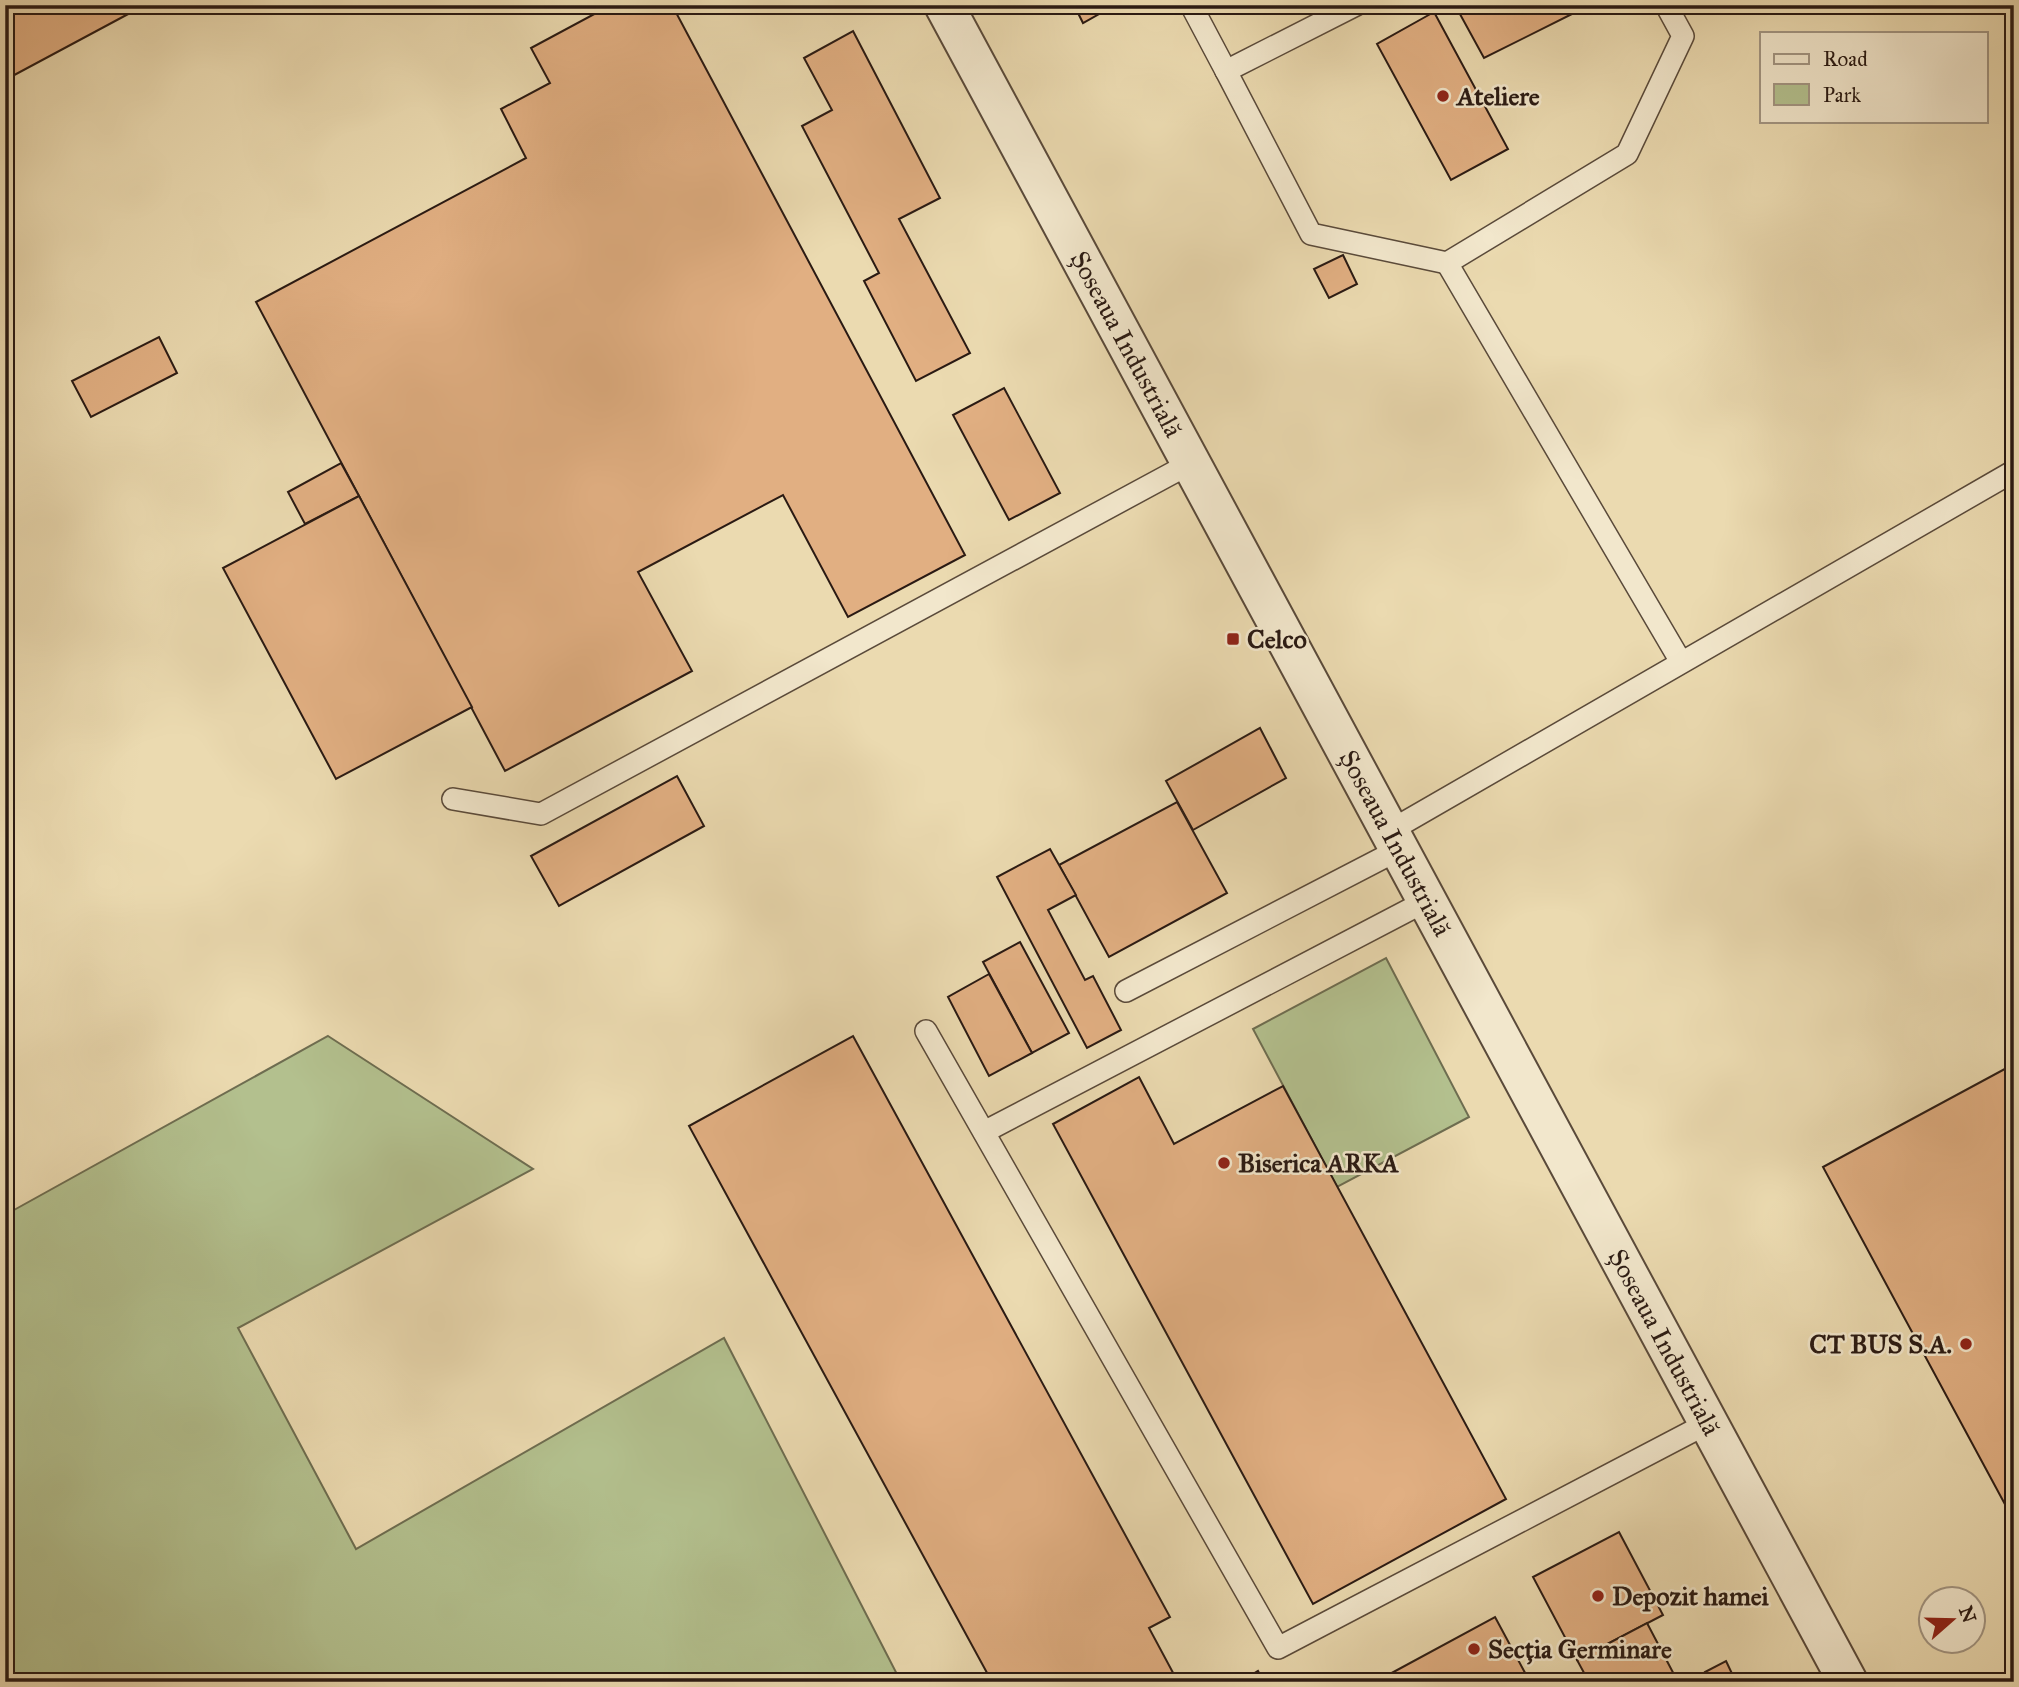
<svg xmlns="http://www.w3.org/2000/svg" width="2019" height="1687" viewBox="0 0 2019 1687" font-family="'IM FELL Great Primer',serif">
<rect width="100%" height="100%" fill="#ebdab0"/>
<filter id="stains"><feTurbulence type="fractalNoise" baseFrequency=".00286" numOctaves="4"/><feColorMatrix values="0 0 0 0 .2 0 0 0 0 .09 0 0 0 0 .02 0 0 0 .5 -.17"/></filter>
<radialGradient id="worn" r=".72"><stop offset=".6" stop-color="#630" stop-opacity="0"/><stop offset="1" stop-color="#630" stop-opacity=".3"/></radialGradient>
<g fill="#b3c08e" stroke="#6e6d50" stroke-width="2">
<polygon points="1386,958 1469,1117 1337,1187 1253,1029"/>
<polygon points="328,1036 533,1169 238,1328 356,1549 724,1338 901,1682 5,1682 5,1215"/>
</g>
<g fill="#e1af82" stroke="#2a1a13" stroke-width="2">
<polygon points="5,5 145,5 5,80"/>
<polygon points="611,5 672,5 965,555 848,617 783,495 638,572 692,671 505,771 256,302 526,158 501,109 550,83 531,48"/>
<polygon points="1074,5 1115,5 1083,23"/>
<polygon points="1455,5 1570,5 1574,13 1484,58"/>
<polygon points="1434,12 1508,149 1451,180 1377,44"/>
<polygon points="853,31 940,198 899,219 970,353 916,381 864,281 879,273 802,126 832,110 804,58"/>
<polygon points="1343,255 1357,284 1329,298 1314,269"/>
<polygon points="159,337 177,373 91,417 72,381"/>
<polygon points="1004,388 1060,493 1009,520 953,415"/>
<polygon points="341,463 359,496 305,524 288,492"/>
<polygon points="359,496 472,707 336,779 223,568"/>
<polygon points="1260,728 1286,778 1193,830 1166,781"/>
<polygon points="677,776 704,826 559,906 531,856"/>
<polygon points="1177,802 1227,893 1109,957 1059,865"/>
<polygon points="1050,849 1076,895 1048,910 1085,980 1093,976 1121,1030 1087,1048 997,877"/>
<polygon points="1020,942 1069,1033 1032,1053 983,962"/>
<polygon points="989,974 1032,1053 989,1076 948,997"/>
<polygon points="853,1036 1170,1617 1149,1628 1178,1682 992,1682 689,1126"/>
<polygon points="2014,1064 2014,1521 1823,1167"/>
<polygon points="1139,1077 1174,1144 1283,1086 1506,1499 1313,1604 1053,1124"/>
<polygon points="1619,1532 1663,1615 1577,1660 1533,1577"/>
<polygon points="1495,1617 1530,1682 1375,1682"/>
<polygon points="1647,1623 1678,1682 1589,1682 1577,1660"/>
<polygon points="1726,1661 1736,1682 1710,1682 1705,1672"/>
<polygon points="1258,1671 1264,1682 1240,1682"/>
</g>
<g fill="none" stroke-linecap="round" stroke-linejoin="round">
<defs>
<g id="service">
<polyline points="1191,5 1226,71"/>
<polyline points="1356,5 1226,71 1311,234 1447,263 1627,154 1683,36 1666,5"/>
<polyline points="1447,263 1681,662"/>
<polyline points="453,799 541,814 1191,463"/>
<polyline points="1388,832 2014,471"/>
<polyline points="1126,991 1398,850"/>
<polyline points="926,1031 1278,1648 1708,1423"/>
<polyline points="984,1132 1426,901"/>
</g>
<g id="tertiary">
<path id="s1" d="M944 5 1848 1682"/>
</g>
</defs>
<use href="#service" stroke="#5a4a3a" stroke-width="24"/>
<use href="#tertiary" stroke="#5a4a3a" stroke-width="42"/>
<use href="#service" stroke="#f2e7cc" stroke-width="21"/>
<use href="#tertiary" stroke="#f2e7cc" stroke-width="38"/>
</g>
<g fill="#8f2418" stroke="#f2e7cc" stroke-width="2.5">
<circle cx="1443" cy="96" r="7"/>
<rect x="1226" y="632" width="14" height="14" rx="3.5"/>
<circle cx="1224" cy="1163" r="7"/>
<circle cx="1966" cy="1344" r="7"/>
<circle cx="1598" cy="1596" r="7"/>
<circle cx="1474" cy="1649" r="7"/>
</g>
<g text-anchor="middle" stroke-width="5" stroke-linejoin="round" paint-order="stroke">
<g font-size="26" font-weight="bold" fill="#2a1a13" stroke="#f2e7cc" text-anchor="start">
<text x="1457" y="105">Ateliere</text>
<text x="1247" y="648">Celco</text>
<text x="1238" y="1172">Biserica ARKA</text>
<text x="1952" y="1353" text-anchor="end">CT BUS S.A.</text>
<text x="1612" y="1605">Depozit hamei</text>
<text x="1488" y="1658">Secția Germinare</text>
</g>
<g font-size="26" fill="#2a1a13" stroke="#f2e7cc">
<text dy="9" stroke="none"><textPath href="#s1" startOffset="385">Șoseaua Industrială</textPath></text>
<text dy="9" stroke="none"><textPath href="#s1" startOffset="952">Șoseaua Industrială</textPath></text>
<text dy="9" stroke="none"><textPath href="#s1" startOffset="1519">Șoseaua Industrială</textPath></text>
</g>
</g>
<rect width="2019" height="1687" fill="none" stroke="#ebdab0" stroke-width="28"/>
<rect x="7" y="7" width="2005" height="1673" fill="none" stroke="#2a1a13" stroke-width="3.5"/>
<rect x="14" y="14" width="1991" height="1659" fill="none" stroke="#2a1a13" stroke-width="2"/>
<rect x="1760" y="32" width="228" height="91" fill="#f2e7cc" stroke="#a29582" stroke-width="2"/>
<rect x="1774" y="54" width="35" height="10" fill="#f2e7cc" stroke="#a29582" stroke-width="2"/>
<text x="1823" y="66" font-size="21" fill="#2a1a13">Road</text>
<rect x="1774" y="84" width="35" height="21" fill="#b3c08e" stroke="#a29582" stroke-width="2"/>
<text x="1823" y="102" font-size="21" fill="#2a1a13">Park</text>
<g transform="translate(1952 1620) rotate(70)"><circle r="33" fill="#f2e7cc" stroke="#a29582" stroke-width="2"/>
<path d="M0-5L12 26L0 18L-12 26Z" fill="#8f2418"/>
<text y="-10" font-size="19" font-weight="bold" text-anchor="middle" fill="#2a1a13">N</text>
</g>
<rect width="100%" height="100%" filter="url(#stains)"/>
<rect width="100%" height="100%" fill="url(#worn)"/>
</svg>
